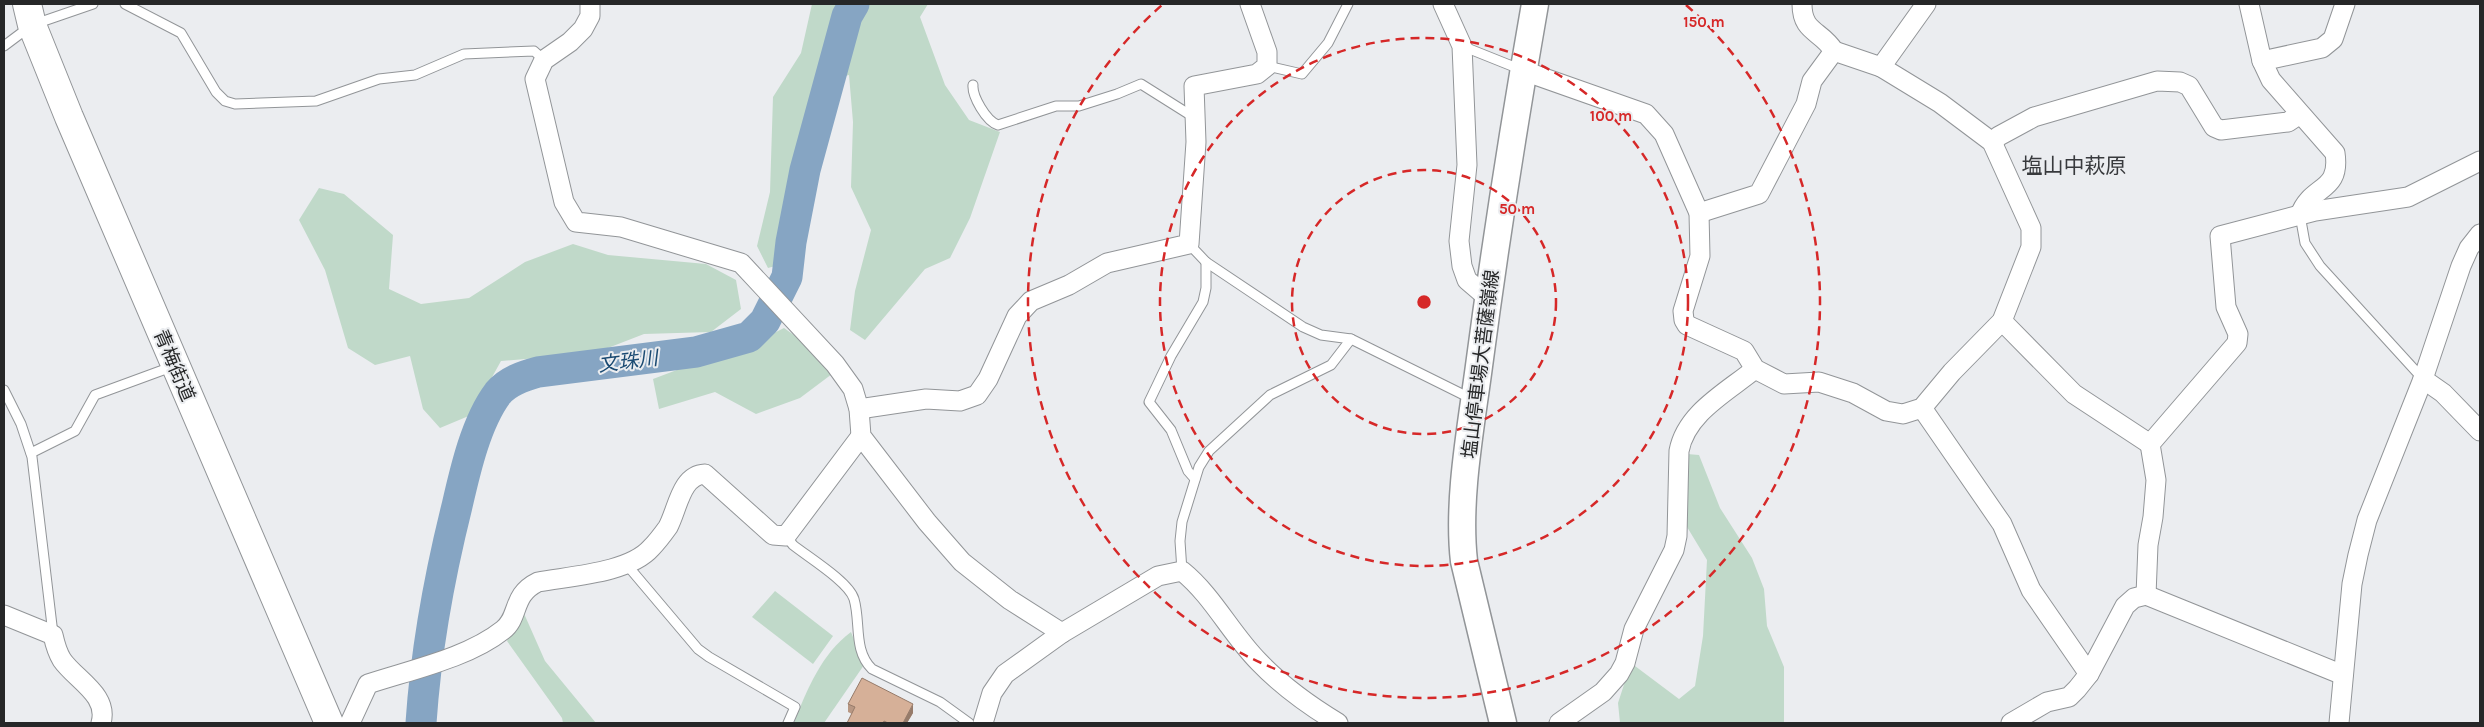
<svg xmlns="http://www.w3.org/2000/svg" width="2484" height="727" viewBox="0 0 2484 727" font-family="Karla,'Noto Sans JP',sans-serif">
<rect width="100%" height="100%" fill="#ebedf0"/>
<g fill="#c0d9c9">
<polygon points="812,4 928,4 920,17 945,85 969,120 1000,132 970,218 950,258 925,269 865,340 850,330 855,291 871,230 851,187 853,122 849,75 819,83 799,160 779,265 768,268 757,246 770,192 773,97 801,53"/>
<polygon points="319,188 344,194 393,235 389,289 421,304 469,298 525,262 573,244 608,255 706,264 736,280 741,309 711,332 644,334 595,353 501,361 471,415 440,428 423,409 410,356 375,365 348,348 325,270 299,220"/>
<polygon points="784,328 808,345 832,374 800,398 756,414 715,392 659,409 653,379 690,365 726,357"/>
<polygon points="1687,454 1699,455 1720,508 1752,558 1764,589 1767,626 1784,667 1784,723 1620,723 1618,703 1631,663 1679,699 1695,686 1703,636 1707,560 1678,512"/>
<polygon points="775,591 833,636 813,664 752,617"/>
<polygon points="522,609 545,661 596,723 563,723 562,718 507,641"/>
<path d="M851 632 864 665 824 723H794C806 691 822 653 851 632Z"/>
</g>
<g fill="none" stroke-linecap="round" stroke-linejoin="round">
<path stroke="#86a5c3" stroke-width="31" d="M421 723C426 649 439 578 457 506 465 471 476 422 498 393 508 381 523 376 538 372L696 352 749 337 765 321 787 277 791 242 805 170 847 16 854 4"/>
<defs>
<g id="service">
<polyline points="125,4 181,33 216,92 225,101 235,104 316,101 379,79 415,75 464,54 534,51 544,60"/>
<polyline points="4,46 32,25 93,4"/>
<polyline points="1462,46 1522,70"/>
<polyline points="1267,66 1302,74 1328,43 1348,4"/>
<path d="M973 85C972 96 986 121 998 125L1056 106H1079L1117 94 1141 84 1195 118"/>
<polyline points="2300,215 2305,243 2320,266 2423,379"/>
<polyline points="1189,244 1206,262 1303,327 1321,335 1351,339 1472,399"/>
<polyline points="4,390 21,424 32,457 53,634"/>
<polyline points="31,453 75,431 95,395 174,366"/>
<polyline points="1195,479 1188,471 1171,430 1149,402 1171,356 1203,302 1206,288 1206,262"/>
<path d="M786 536 793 545C808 557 849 582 854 599 861 623 853 650 872 669L940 702 969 723"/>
<polyline points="627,565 698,649 709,657 795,707 788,723"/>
<polyline points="1182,571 1180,541 1182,522 1199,467 1209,451 1270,395 1331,365 1351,339"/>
</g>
<g id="minor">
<polyline points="590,4 590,16 583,29 570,42 544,60 535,79 564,202 576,222 621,227 741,263 835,364 853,389 859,409 861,436 927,522 962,562 1010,600 1062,633"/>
<polyline points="1443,4 1462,46 1467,165 1459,241 1462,266 1467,280 1488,298"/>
<path d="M1802 4C1802 33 1821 30 1834 51"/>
<path d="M2249 4 2262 61 2271 80 2335 153C2341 193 2311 184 2300 215"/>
<polyline points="2262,61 2322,48 2333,39 2345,4"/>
<polyline points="1524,71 1646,114 1664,134 1699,213 1700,256 1683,311 1684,320 1687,325 1744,351 1755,369 1784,384 1819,382 1853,393 1886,411 1903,414 1922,408 1952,372 2002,321 2031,247 2031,228 1992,142 1940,103 1881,67"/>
<polyline points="1992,142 1999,136 2034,117 2157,81 2180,82 2189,86 2214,127 2221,130 2288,122 2300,114"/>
<polyline points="1699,213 1759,194 1806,104 1812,81 1834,51 1881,67 1926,4"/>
<polyline points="2002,321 2074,394 2150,444"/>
<polyline points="2423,379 2443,393 2480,431"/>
<polyline points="1922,408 2002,524 2031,590 2089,674"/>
<polyline points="859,409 926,399 960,401 977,395 988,379 1017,316 1031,301 1069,285 1107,263 1189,244 1196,142 1194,86 1257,74 1267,66 1267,52 1250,4"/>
<polyline points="2146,595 2148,545 2153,517 2156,480 2150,444 2237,343 2238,334 2226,307 2220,236 2315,211 2408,197 2480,161"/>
<path d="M4 615 53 635C55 644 57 652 62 660 76 680 109 695 101 723"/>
<path d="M350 723 368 684C410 670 468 658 503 630 520 617 511 595 538 582 570 576 629 573 651 548 657 542 663 534 668 527 678 508 681 475 705 474L773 535 786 536 861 436"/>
<path d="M983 723 992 693 1005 674 1062 633 1158 576 1182 571C1213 596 1231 634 1259 662 1282 686 1310 706 1338 723"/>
<path d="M1559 723 1603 692 1619 674 1625 663 1634 629 1674 550 1677 536 1679 451C1686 413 1727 392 1755 369"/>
<polyline points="2011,723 2047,702 2069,697 2077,689 2089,674 2125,606 2134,598 2146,595 2343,675"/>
<polyline points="2339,723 2352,584 2358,555 2367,520 2423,379 2461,266 2469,248 2480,234"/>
</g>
<path id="secondary" d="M1503 723 1464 561C1457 500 1471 427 1479 366 1495 245 1514 124 1535 4"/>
<polyline id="trunk" points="27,4 32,25 69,117 329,723"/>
</defs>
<use href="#service" stroke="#929598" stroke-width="11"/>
<use href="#minor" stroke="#929598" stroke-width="21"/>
<use href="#secondary" stroke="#929598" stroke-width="29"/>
<use href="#trunk" stroke="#929598" stroke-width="30"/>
<use href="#service" stroke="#fff" stroke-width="9"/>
<use href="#minor" stroke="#fff" stroke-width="19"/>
<use href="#secondary" stroke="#fff" stroke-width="26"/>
<use href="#trunk" stroke="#fff" stroke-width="28"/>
</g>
<polygon fill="#b89783" points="848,704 913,713 907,723 847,723 852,714 848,712"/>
<polygon fill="#967b6a" points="913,704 913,713 907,723 903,723"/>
<polygon fill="#d6b098" stroke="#967b6a" points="862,678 913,704 903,723 888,723 884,721 883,723 847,723 855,707 848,704"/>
<g fill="none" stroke="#d62828" stroke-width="2.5" stroke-dasharray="9 6">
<circle cx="1424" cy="302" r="132"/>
<circle cx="1424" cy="302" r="264"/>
<path d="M1686 5A396 396 0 1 1 1162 5"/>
</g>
<g text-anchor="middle" stroke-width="4" stroke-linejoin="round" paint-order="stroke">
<g font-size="19" fill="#262728" stroke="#ebedf0">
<text transform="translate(1480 364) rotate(-83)" y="7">塩山停車場大菩薩嶺線</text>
<text transform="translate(175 365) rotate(67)" y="7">青梅街道</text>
</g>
<g font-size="20" font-style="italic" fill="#1a4a72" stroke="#ebedf0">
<text transform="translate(628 361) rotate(-7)" y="7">文珠川</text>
</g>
<g font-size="21" fill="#383a3d" stroke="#ebedf0">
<text x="2074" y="173">塩山中萩原</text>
</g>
</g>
<circle cx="1424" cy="302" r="8" fill="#d62828" stroke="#ebedf0" stroke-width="2.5"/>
<g font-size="15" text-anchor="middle" font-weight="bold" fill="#d62828" stroke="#ebedf0" stroke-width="4" stroke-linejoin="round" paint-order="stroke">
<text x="1704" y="27">150 m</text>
<text x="1611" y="121">100 m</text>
<text x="1517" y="214">50 m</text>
</g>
<rect width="2484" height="727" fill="none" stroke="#262728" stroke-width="10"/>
</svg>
